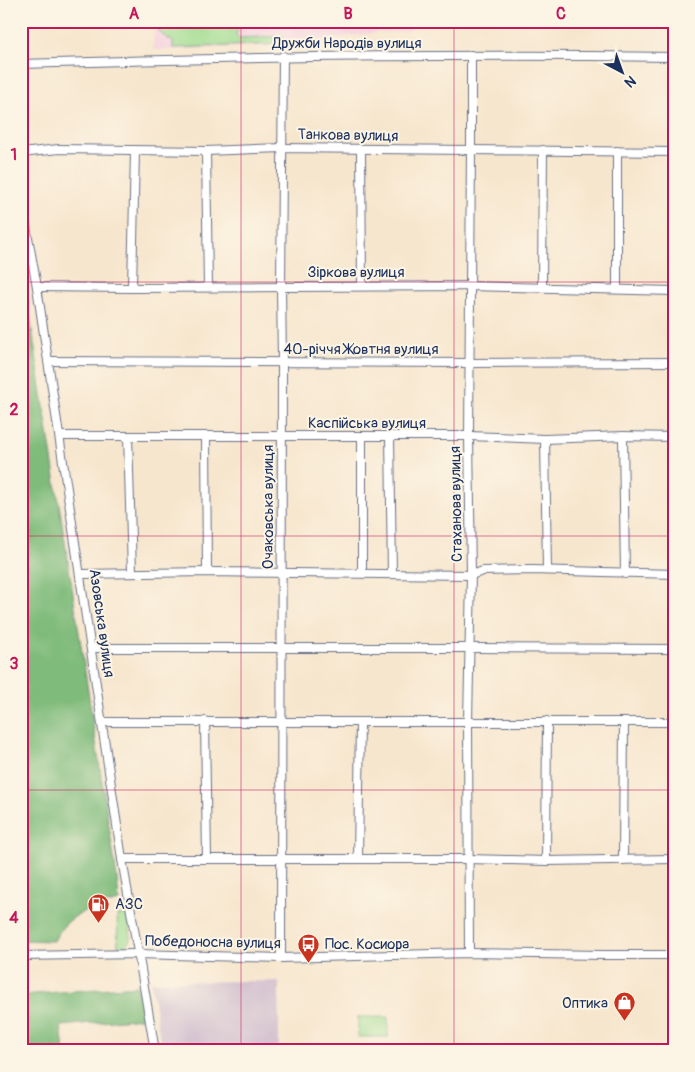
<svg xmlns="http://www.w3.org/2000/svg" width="695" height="1072" viewBox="0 0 695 1072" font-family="Pangolin,sans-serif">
<rect width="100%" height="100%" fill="#fcf5e5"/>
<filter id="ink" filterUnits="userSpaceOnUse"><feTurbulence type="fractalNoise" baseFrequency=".02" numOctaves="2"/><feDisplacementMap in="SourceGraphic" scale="10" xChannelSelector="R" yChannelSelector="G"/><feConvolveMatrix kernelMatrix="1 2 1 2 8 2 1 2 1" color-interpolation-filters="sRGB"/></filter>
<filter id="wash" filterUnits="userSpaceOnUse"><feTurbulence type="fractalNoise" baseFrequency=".0096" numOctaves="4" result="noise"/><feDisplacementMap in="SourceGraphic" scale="20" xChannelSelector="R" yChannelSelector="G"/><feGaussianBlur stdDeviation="1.12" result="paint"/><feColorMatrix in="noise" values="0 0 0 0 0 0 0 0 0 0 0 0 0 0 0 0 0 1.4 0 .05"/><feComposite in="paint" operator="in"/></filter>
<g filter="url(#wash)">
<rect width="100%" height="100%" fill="#f7e6ce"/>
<polygon fill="#f4cfde" points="155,21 419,21 409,31 378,32 282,46 153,50"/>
<polygon fill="#d0bdce" points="279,981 279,1051 162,1051 151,982"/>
<g fill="#9fdb8f" stroke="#5d8576">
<path d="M157 21H241L236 35 239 38 283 36 284 44 173 48V41C164 37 157 33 157 21Z"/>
<path d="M127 914C130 927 135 941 122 949L118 946 117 915Z"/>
<rect x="358" y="1017" width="30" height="20"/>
</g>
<g fill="#7fbb7a" stroke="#4d756c">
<path d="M21 258 117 878 119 901C92 908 67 913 54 941L21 940Z"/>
<polygon points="137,986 142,1018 61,1026 64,1051 21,1051 21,995"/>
</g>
</g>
<g filter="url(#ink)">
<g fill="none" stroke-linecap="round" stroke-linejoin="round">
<defs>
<g id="minor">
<path d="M21 64C239 57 456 54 674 57"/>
<polyline points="361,149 362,286"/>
<polyline points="206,151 208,287"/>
<polyline points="21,153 59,149 206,151 283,148 674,152"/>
<polyline points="21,199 37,287 122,859 155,1051"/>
<polyline points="37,287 132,288 469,286 674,291"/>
<polyline points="542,287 543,150"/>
<polyline points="132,288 135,151"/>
<polyline points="617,289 617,151"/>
<polyline points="48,361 470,363 674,362"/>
<polyline points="60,436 469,436 545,439 623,436 674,437"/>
<polyline points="128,436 132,573"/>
<polyline points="206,436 207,572"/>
<polyline points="362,436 362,573"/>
<polyline points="390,436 392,573"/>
<polyline points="623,436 625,574"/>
<polyline points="545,439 547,570"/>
<polyline points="81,574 207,572 471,575 483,571 532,570 674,574"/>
<polyline points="91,648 471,648 674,649"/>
<polyline points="205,721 207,859"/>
<polyline points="103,722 674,722"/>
<polyline points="122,859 468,859 546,861 674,859"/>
<polyline points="358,859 360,723"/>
<polyline points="623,860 624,722"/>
<polyline points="546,861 547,721"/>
<polyline points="469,953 468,721 471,575 469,436 471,149 471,55"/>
<polyline points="21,956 138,954 281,958 469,953 604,955 674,955"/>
<polyline points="281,958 282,362 281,286 283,56"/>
</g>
</defs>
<use href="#minor" stroke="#686f85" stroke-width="10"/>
<use href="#minor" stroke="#fff" stroke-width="8"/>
</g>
</g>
<path fill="none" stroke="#c2185b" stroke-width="1" stroke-opacity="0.55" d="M241 21V1051M454 21V1051M21 282H674M21 536H674M21 790H674"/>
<defs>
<symbol id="fuel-pin" viewBox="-11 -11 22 30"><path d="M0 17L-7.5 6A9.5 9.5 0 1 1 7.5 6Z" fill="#c8321e" stroke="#fcf5e5"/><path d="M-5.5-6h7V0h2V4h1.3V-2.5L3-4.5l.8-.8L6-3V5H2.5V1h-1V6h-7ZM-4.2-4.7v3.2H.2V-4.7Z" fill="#fff"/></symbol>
<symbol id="bus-pin" viewBox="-11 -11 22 30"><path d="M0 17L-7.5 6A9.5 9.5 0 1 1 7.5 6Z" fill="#c8321e" stroke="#fcf5e5"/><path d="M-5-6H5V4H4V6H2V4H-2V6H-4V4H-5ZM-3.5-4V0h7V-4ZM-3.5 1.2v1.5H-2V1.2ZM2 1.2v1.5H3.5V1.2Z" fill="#fff"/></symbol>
<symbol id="shop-pin" viewBox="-11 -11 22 30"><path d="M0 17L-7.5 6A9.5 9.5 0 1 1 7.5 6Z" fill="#c8321e" stroke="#fcf5e5"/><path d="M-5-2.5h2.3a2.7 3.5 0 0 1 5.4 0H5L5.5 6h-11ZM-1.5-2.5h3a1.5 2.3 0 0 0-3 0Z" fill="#fff"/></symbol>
</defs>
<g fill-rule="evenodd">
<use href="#fuel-pin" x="86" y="892" width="25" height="34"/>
<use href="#bus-pin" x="296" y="932" width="25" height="34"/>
<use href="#shop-pin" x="612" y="990" width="25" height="34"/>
</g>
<g text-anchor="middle" stroke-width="4" stroke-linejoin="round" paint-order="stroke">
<g font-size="15" fill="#1b2f5e" stroke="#fcf5e5">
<text x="347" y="48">Дружби Народів вулиця</text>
<text transform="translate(348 135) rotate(1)" y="5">Танкова вулиця</text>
<text x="356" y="277">Зіркова вулиця</text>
<text x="361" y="354">40-річчя Жовтня вулиця</text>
<text x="367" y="428">Каспійська вулиця</text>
<text transform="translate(456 504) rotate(-91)" y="5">Стаханова вулиця</text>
<text transform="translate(268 507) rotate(-90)" y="5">Очаковська вулиця</text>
<text transform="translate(102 623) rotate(82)" y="5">Азовська вулиця</text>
<text transform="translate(213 942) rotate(1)" y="5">Победоносна вулиця</text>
</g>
<g font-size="15" fill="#1b2f5e" stroke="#fcf5e5" text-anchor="start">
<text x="115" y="909">АЗС</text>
<text x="325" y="949">Пос. Косиора</text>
<text x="608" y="1008" text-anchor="end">Оптика</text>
</g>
</g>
<rect width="695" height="1072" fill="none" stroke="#fcf5e5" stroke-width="55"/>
<g transform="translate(622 72) rotate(139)" stroke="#fcf5e5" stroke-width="4" paint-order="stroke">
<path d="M0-4L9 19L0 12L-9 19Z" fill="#1b2f5e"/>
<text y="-8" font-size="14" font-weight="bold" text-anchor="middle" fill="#1b2f5e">N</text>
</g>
<rect x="28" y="28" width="640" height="1016" fill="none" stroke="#c2185b" stroke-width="2"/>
<g font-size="16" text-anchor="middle" font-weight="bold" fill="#c2185b">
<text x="134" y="19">A</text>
<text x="348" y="19">B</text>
<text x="561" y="19">C</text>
<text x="14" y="160">1</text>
<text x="14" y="415">2</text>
<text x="14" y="669">3</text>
<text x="14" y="923">4</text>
</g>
</svg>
